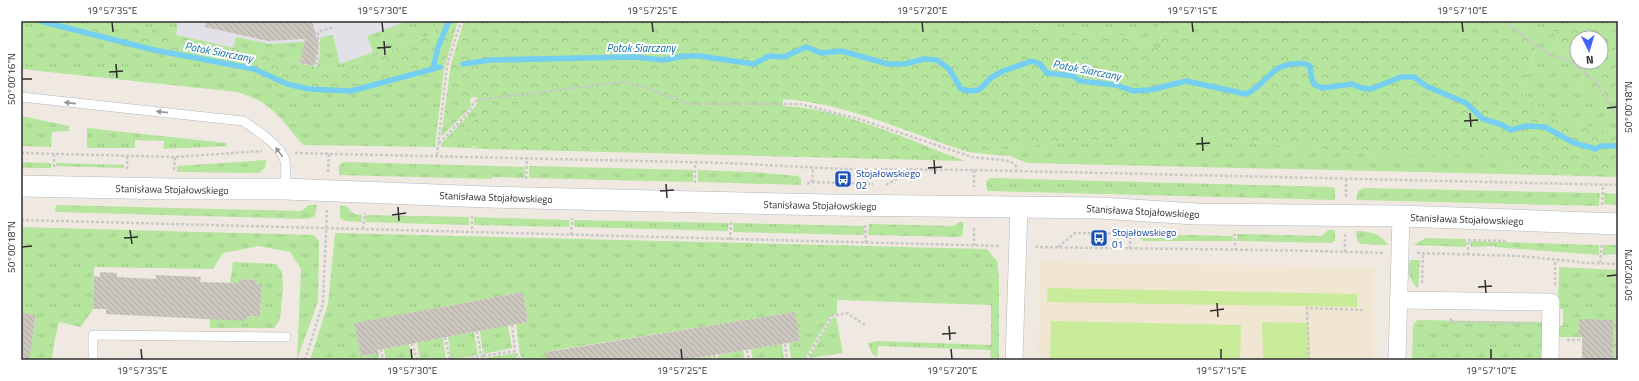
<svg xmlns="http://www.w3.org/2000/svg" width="1639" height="381" viewBox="0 0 1639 381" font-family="'Titillium Web',sans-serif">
<defs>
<pattern id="grass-tufts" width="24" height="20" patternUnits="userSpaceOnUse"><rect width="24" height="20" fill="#b6e59e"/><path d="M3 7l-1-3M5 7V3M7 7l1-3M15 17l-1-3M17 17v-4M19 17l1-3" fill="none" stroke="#9dc588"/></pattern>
<pattern id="forest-crowns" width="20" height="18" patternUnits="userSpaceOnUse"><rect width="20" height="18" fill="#b6e59e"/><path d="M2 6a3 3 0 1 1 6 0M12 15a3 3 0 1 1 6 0" fill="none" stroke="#9dc588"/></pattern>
<pattern id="building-back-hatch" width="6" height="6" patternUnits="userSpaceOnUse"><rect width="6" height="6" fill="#cbc7bf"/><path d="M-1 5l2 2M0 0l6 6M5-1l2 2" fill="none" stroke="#afaba4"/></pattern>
</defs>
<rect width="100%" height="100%" fill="#efe9e1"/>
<polygon fill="#e3e1e8" points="116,21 436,21 334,71"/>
<polygon fill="#f0e6d1" points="1040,262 1374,267 1373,360 1038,360"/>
<g fill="url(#grass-tufts)">
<path d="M21 21H55L253 75 285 88 385 85 444 70 435 147 303 145C281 119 272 102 237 92L21 69Z"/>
<polygon points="116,21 178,21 176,35"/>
<polygon points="408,21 436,21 434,34 334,71 317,67 320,56 320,38 333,35 340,64 373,52 367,36"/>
<polygon points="1032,21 1158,21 1163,50 1114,33 1060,36"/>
<polygon points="1520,21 1549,21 1562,51 1577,58 1577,62 1582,62 1585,64 1585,74 1579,91 1618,103 1618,134 1547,115 1523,93 1538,40"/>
<polygon points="236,37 269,44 317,41 302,54 300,63 233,48"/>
<polygon points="478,102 479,115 466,129 472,147 485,149 441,147 441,144 472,111"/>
<polygon points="21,116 69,126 69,131 52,132 51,147 21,146"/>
<polygon points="87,128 226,143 227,146 163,149 164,141 135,140 135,148 87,148"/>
<polygon points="1193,136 1389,156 1505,156 1515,169 1550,175 1618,173 1618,177 1549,175 1027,163 1010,156 975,153 1065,142"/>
<polygon points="266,160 265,168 259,173 177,172 177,166"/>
<polygon points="21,162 51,163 51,168 21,168"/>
<polygon points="343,162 525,167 524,178 492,177 492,179 339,175 339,166"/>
<polygon points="56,163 124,165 124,168 56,166"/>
<polygon points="529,166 693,170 693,182 529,178"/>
<polygon points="698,170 753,172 798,176 801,179 801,185 698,182"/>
<polygon points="991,178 1333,187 1335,189 1335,200 987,191 986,181"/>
<polygon points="1364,188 1600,193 1599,206 1356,200 1358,191"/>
<polygon points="1604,193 1618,194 1618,205 1604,204"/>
<polygon points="56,205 301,211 309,205 317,205 315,216 308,219 55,212"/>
<polygon points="340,206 346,206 354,214 362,215 362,222 345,221 340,218"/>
<polygon points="365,215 469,217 469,225 365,222"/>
<polygon points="474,217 569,220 569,227 474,225"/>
<polygon points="574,220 729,223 728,231 574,227"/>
<polygon points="959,222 963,222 963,234 960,237 868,235 869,224 954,226"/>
<polygon points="733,223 864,226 864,235 733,232"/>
<polygon points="21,227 314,235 319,241 318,301 297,360 301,269 290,252 258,246 223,253 213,269 94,267 93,309 81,327 59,322 54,343 52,360 21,360 21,345 31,347 36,316 21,313"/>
<polygon points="1328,230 1335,230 1335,241 1331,243 1237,241 1237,234 1322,236"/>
<path d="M1356 231C1368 231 1381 233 1388 245L1360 244 1357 240Z"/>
<polygon points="335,233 987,249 997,261 999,278 999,360 991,360 990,350 878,346 877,357 872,354 868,343 879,341 991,345 991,305 837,300 837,314 831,315 805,358 791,360 789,343 800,341 795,312 549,351 550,360 523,360 520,354 516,324 528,322 523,292 355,323 361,356 379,354 379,360 310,360 328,304"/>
<polygon points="1139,234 1233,236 1233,241 1143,241 1139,237"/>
<polygon points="1426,238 1466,239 1466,247 1413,245"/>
<polygon points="1470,241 1599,245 1599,255 1495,247 1495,246 1471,247"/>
<polygon points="1603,245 1618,245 1618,254 1603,255"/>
<path d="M1410 260H1420L1418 289C1410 280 1406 272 1410 260Z"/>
<polygon points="233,262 276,264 282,272 283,287 280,320 274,328 210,328 210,317 246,321 247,316 260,317 262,285 255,284 256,280 239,279 240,283 230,283"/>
<polygon points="1559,267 1618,270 1618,360 1613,360 1613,320 1579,320 1579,337 1557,337 1557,327 1563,325 1563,309 1558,309"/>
<polygon points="836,317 843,353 809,358 832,318"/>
<polygon points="1417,320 1547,322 1544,360 1412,360 1413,325"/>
<polygon points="508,325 512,348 483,354 480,331"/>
<polygon points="474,332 478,355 451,360 448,337"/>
<polygon points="443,338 446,360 420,360 417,342"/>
<polygon points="409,344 413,360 386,360 384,349"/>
<polygon points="782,344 784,360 753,360 751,349"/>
<polygon points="743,350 745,360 718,360 718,355"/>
<polygon points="515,353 519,360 484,360 484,358"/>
<polygon points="711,356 712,360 684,360"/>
</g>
<g fill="url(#forest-crowns)">
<path d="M55 21H116L334 71 434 34 436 21H458L444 70C398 82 331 102 284 88 274 85 263 79 253 75Z"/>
<path d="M464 21H1032L1060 36 1114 33 1163 50 1158 21H1520L1538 40 1523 93 1547 115 1618 134V173L1549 175 1515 169 1505 156H1389L1193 136 1065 142 975 153 968 152C908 133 847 103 783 99V106C841 108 911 141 965 161L485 149C473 147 468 146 463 135L466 129 479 115 477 97 470 98 471 107 441 137 451 64Z"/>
<polygon points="1549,21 1618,21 1618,103 1579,91 1585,74 1585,64 1582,62 1601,62 1601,38 1577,38 1577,58 1562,51"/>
</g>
<g fill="#c9ec9a">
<polygon points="1048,288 1357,294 1357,307 1047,302"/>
<polygon points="1051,321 1241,325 1240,360 1050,360"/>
<polygon points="1262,322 1309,323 1310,360 1263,360"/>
</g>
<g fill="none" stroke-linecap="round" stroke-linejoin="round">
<g stroke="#75cff0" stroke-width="5.5">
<polyline points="40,21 154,50 254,69 287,84 309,89 351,91 440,67"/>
<path d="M463 64 490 60 634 57 663 60 684 56H699L754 64 769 56 784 57 806 47 821 53 842 51 888 64H905L924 59 937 60 949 69 961 89 970 91 979 90 992 77 1003 71 1032 61 1040 64 1047 73 1073 76 1080 81 1116 85 1133 91 1150 90 1186 81 1246 94C1259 88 1266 77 1277 69 1285 64 1303 61 1310 66L1312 80 1315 85 1322 88 1352 84 1362 88 1371 89 1401 77H1414L1426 86 1466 103 1483 119 1500 124 1511 130 1526 126 1545 127 1574 143 1596 149 1601 146H1618"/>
<polyline points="433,69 438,47 449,21"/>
</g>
</g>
<g fill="url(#building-back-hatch)">
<polygon points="206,21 312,21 319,45 314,66 300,63 305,39 268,41 205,27"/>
<polygon points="100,272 117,273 117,277 156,279 156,275 201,277 200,282 239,283 239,279 256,280 256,284 262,284 260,317 247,316 246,321 106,314 106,309 93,309 94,276 100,277"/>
<polygon points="523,292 528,322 378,350 379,354 361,356 354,323"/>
<polygon points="795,312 800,341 684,360 547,360 546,352"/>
<polygon points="21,313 36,315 29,360 21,360"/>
<polygon points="1579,319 1613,320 1613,360 1582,360 1582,337 1579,337"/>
</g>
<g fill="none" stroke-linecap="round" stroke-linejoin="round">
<defs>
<g id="service">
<path d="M21 97 243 121C256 130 281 145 285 161 287 170 285 180 285 189"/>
<polyline points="93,360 93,335 286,337"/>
</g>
<g id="minor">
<polyline points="1398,300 1551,302 1550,360"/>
<polyline points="1014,360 1019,207"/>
<polyline points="1397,360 1401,216"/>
</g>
<polyline id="tertiary" points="21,186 172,189 285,189 487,197 830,205 1100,208 1196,214 1401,216 1618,224"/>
</defs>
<use href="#service" stroke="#b4b7c1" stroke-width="10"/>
<use href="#minor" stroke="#b4b7c1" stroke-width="18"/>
<use href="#tertiary" stroke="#b4b7c1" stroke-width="22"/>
<g stroke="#c9c9c9" stroke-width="2.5" stroke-dasharray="3 2" stroke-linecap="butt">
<polyline points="1504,21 1543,51 1572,63 1595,80 1618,119"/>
<polyline points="316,65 318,56 318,32 334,27"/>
<polyline points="439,143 471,110 473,104 477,100 622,82 637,85 690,104 800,104 859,119 972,157 1010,161 1016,166 1017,171"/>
<polyline points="21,153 175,157 262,151"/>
<polyline points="295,153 727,163 842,169 974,170 1618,185"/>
<polyline points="54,154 54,167"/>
<polyline points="437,155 447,66 461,21"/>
<polyline points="127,156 127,169"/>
<polyline points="174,170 175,157"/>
<polyline points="974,170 974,187"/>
<polyline points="328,172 329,154"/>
<polyline points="526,179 527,158"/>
<polyline points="812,182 873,184"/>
<polyline points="695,183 695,162"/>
<polyline points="807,184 812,182 813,168"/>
<polyline points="886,185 911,170"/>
<polyline points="1346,197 1346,178"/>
<polyline points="1602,205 1603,185"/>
<polyline points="472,216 472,232"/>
<polyline points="21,220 1000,246"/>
<polyline points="865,225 866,243"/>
<polyline points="363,229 365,213"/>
<polyline points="571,235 572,218"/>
<polyline points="1233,235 1235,235 1235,249"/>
<polyline points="730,240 731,222"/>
<polyline points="974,246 974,226"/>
<path d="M1035 247C1151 249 1268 249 1384 253"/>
<polyline points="1058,247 1075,233 1130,234 1139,233 1162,233"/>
<polyline points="1130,249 1130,234"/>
<polyline points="1345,252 1345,234"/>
<polyline points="1417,253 1520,256 1588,263 1618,264"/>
<polyline points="1468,255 1468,240 1506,241"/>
<polyline points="1600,263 1602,244"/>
<polyline points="1422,283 1423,253"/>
<polyline points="1555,285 1555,260"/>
<polyline points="1451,318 1451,322 1534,323"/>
<polyline points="512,325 515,351"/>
<polyline points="477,331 481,356"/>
<polyline points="445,337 450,360"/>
<polyline points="1567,340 1582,340"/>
<polyline points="412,343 417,360"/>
<polyline points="785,344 787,360"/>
<polyline points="381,349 383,360"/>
<polyline points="747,350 749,360"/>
<polyline points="714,355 715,360"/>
<polyline points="483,356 515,351 520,360"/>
<polyline points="305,360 323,303 327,209"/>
<polyline points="461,360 483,356 483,360"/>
<polyline points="806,360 832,316 847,313 865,325"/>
<polyline points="1309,360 1307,308 1363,310"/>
</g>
<use href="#service" stroke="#fff" stroke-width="9"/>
<use href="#minor" stroke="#fff" stroke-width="17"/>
<use href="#tertiary" stroke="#fff" stroke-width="21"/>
</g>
<defs><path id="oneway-solid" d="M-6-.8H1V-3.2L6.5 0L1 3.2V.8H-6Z"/></defs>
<g fill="#969696">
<use href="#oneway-solid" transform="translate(70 103) rotate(-174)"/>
<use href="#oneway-solid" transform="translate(162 112) rotate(-174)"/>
<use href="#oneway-solid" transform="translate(279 152) rotate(-128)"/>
</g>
<path fill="none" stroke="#2e2e2e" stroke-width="1.5" d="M112 22 113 32M382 22 383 32M652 22 653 32M922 22 923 32M1192 22 1193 32M1462 22 1463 32M384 41 385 55M377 48 391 47M116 64 117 78M109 72 123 71M22 79H32M1607 108 1617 107M1470 113 1471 127M1464 121 1478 120M1202 137 1203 151M1196 144 1210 143M934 160 935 174M928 168 942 167M666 184 667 198M660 191 674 190M398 207 399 221M392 215 406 213M130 230 132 244M124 238 138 237M22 247 32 246M1607 276 1617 275M1485 280 1486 293M1478 287 1492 286M1217 303 1218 317M1210 311 1224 309M949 326 950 340M942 334 956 333M141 349 142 359M411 349 412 359M681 349 682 359M951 349 952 359M1221 349V359M1491 349V359"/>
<defs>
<symbol id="bus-square" viewBox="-11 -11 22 22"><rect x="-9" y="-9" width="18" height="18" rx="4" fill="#1a4fb4" stroke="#fff"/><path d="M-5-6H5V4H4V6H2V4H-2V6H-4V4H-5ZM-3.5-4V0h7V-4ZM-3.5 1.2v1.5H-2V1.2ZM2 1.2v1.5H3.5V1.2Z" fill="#fff"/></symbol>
</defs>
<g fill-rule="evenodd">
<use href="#bus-square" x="833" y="169" width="20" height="20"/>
<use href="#bus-square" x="1089" y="228" width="20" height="20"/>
</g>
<g text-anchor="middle" stroke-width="4" stroke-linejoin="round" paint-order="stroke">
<g font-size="10" fill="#164399" stroke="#fff" text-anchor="start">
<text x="856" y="177">Stojałowskiego<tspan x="856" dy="12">02</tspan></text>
<text x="1112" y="236">Stojałowskiego<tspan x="1112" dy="12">01</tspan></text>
</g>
<g font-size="10" fill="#2e2e2e" stroke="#fff">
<text transform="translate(172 189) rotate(1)" y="4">Stanisława Stojałowskiego</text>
<text transform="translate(496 197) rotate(2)" y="4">Stanisława Stojałowskiego</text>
<text transform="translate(820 205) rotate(1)" y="4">Stanisława Stojałowskiego</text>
<text transform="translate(1143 211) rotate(3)" y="4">Stanisława Stojałowskiego</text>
<text transform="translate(1467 219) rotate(2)" y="4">Stanisława Stojałowskiego</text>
</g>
<g font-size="11" font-style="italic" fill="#0d6fa3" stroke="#fff">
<text x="641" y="52">Potok Siarczany</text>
<text transform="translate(219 52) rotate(11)" y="4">Potok Siarczany</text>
<text transform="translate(1087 70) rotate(11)" y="4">Potok Siarczany</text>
</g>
</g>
<rect width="1639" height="381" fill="none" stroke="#ffffff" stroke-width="44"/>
<g transform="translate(1589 50) rotate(175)"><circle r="19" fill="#ffffff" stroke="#ababab"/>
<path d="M0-3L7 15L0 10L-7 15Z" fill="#4264fb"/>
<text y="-6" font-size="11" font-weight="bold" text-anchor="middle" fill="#2e2e2e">N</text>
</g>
<rect x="22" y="22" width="1595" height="337" fill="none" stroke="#2e2e2e" stroke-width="1.5"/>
<g font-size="10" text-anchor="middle" fill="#2e2e2e">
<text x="112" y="14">19°57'35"E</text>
<text x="382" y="14">19°57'30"E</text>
<text x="652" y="14">19°57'25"E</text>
<text x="922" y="14">19°57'20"E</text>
<text x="1192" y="14">19°57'15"E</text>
<text x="1462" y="14">19°57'10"E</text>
<text transform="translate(11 79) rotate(-90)" y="4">50°00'16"N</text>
<text transform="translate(1628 107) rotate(-90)" y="4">50°00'18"N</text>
<text transform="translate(11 247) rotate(-90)" y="4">50°00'18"N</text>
<text transform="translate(1628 275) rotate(-90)" y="4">50°00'20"N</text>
<text x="142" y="374">19°57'35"E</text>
<text x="412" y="374">19°57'30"E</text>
<text x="682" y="374">19°57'25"E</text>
<text x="952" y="374">19°57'20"E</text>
<text x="1221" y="374">19°57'15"E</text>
<text x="1491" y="374">19°57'10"E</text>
</g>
</svg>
